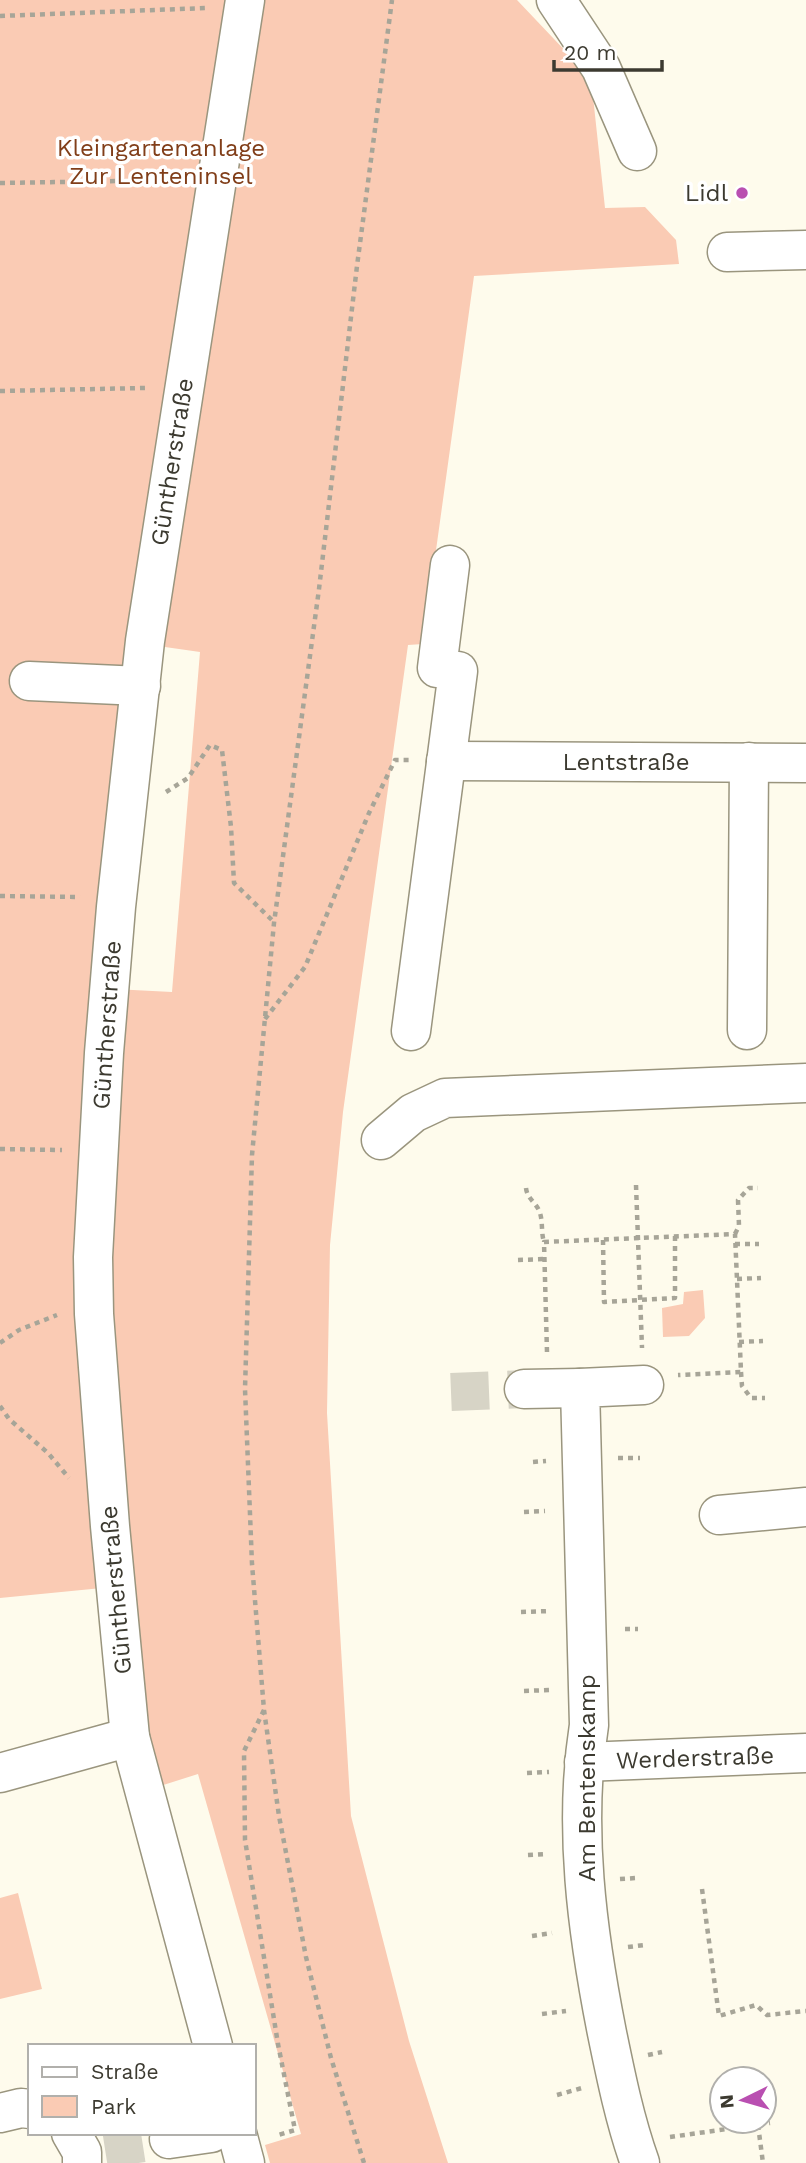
<svg xmlns="http://www.w3.org/2000/svg" width="806" height="2163" viewBox="0 0 806 2163" font-family="'Work Sans',sans-serif">
<rect width="100%" height="100%" fill="#fefbec"/>
<g fill="#facbb4" fill-rule="evenodd">
<path d="M0 0H517L591 78 605 208 645 207 676 240 679 264 474 276 423 644 408 645 343 1112 330 1245 327 1413 351 1816 409 2041 448 2163H270L265 2145 301 2134 198 1774 157 1787 102 1588 0 1598ZM158 646 200 652 172 992 94 988Z"/>
<polygon points="703,1290 705,1318 689,1336 663,1337 662,1308 683,1304 684,1292"/>
<polygon points="18,1893 42,1989 0,1999 0,1898"/>
</g>
<g fill="none" stroke-linecap="round" stroke-linejoin="round">
<g stroke="#d7d4c6" stroke-width="38" stroke-dasharray="38 19" stroke-linecap="butt">
<polyline points="451,1392 524,1389"/>
<polyline points="105,2149 169,2139"/>
</g>
<defs>
<g id="minor">
<polyline points="556,0 601,68 637,151"/>
<polyline points="727,252 806,250"/>
<polyline points="29,681 141,686"/>
<polyline points="446,761 806,763"/>
<polyline points="747,1030 749,762"/>
<polyline points="411,1031 458,671 437,668 450,565"/>
<polyline points="381,1140 413,1113 445,1098 806,1083"/>
<polyline points="524,1389 580,1388"/>
<polyline points="719,1515 806,1507"/>
<polyline points="584,1762 806,1753"/>
<polyline points="0,1773 130,1737"/>
<polyline points="213,2046 130,1737 110,1526 94,1314 93,1257 104,1053 116,907 145,641 245,0"/>
<polyline points="0,2113 21,2108 30,2109"/>
<polyline points="71,2133 82,2152 82,2163"/>
<polyline points="237,2133 245,2163"/>
<polyline points="169,2139 211,2133"/>
<path d="M640 2163C625 2121 616 2077 607 2033 587 1932 573 1827 589 1725L580 1388 644 1385"/>
</g>
</defs>
<use href="#minor" stroke="#9a957e" stroke-width="41"/>
<g stroke="#a7a598" stroke-width="4.5" stroke-dasharray="5 5" stroke-linecap="butt">
<polyline points="0,16 206,8"/>
<polyline points="0,183 179,180"/>
<polyline points="0,391 145,388"/>
<polyline points="166,792 188,778 210,745 222,750 231,827 234,883 274,922"/>
<polyline points="0,896 80,897"/>
<polyline points="265,1019 305,967 369,813 395,760 410,760"/>
<polyline points="0,1149 62,1150"/>
<polyline points="636,1185 642,1348"/>
<path d="M526 1188C527 1199 537 1203 540 1213 543 1223 541 1233 544 1242"/>
<polyline points="735,1234 739,1226 738,1200 749,1188 758,1188"/>
<polyline points="603,1240 604,1302 675,1298 675,1236"/>
<polyline points="735,1244 759,1244"/>
<polyline points="518,1260 545,1259"/>
<polyline points="737,1279 761,1278"/>
<polyline points="739,1342 763,1341"/>
<polyline points="0,1343 19,1330 57,1315"/>
<polyline points="547,1352 544,1242 735,1234 741,1372 678,1375"/>
<polyline points="741,1372 742,1386 751,1398 765,1398"/>
<polyline points="0,1406 9,1419 48,1453 69,1478"/>
<polyline points="618,1458 640,1458"/>
<polyline points="533,1462 546,1461"/>
<polyline points="524,1512 545,1511"/>
<polyline points="521,1612 550,1611"/>
<polyline points="625,1629 638,1629"/>
<polyline points="524,1691 550,1690"/>
<polyline points="264,1710 244,1751 245,1840 278,2044 295,2130 275,2136"/>
<polyline points="527,1773 549,1772"/>
<polyline points="528,1855 546,1854"/>
<polyline points="620,1879 637,1878"/>
<polyline points="702,1889 719,2016 756,2005 767,2015 806,2011"/>
<polyline points="532,1936 552,1933"/>
<polyline points="628,1947 645,1945"/>
<polyline points="542,2014 566,2011"/>
<polyline points="648,2055 662,2052"/>
<polyline points="557,2095 582,2088"/>
<polyline points="758,2125 763,2163"/>
<polyline points="670,2137 770,2123"/>
<polyline points="364,2163 331,2058 306,1957 279,1816 264,1710 252,1564 245,1389 252,1155 274,923 319,589 357,266 392,0"/>
</g>
<use href="#minor" stroke="#fff" stroke-width="38"/>
</g>
<circle fill="#b94fb1" stroke="#fff" stroke-width="2.5" cx="742" cy="193" r="7"/>
<g text-anchor="middle" stroke-width="7" stroke-linejoin="round" paint-order="stroke">
<g font-size="24" fill="#813e19" stroke="#fff">
<text x="161" y="156">Kleingartenanlage<tspan x="161" dy="28">Zur Lenteninsel</tspan></text>
</g>
<g font-size="24" fill="#3c3a30" stroke="#fff" text-anchor="end">
<text x="728" y="201">Lidl</text>
</g>
<g font-size="24" fill="#3c3a30" stroke="#fff">
<text transform="translate(172 462) rotate(-81)" y="8">Güntherstraße</text>
<text x="626" y="770">Lentstraße</text>
<text transform="translate(107 1025) rotate(-86)" y="8">Güntherstraße</text>
<text transform="translate(116 1590) rotate(-95)" y="8">Güntherstraße</text>
<text transform="translate(695 1758) rotate(-2)" y="8">Werderstraße</text>
<text transform="translate(587 1778) rotate(-90)" y="8">Am Bentenskamp</text>
</g>
</g>
<rect x="28" y="2044" width="228" height="91" fill="#ffffff" stroke="#b1b0ac" stroke-width="2"/>
<rect x="42" y="2067" width="35" height="10" fill="#ffffff" stroke="#b1b0ac" stroke-width="2"/>
<text x="91" y="2079" font-size="21" fill="#3c3a30">Straße</text>
<rect x="42" y="2096" width="35" height="21" fill="#facbb4" stroke="#b1b0ac" stroke-width="2"/>
<text x="91" y="2114" font-size="21" fill="#3c3a30">Park</text>
<g transform="translate(743 2100) rotate(265)"><circle r="33" fill="#ffffff" stroke="#b1b0ac" stroke-width="2"/>
<path d="M0-5L12 26L0 18L-12 26Z" fill="#b94fb1"/>
<text y="-10" font-size="19" font-weight="bold" text-anchor="middle" fill="#3c3a30">N</text>
</g>
<path d="M554 60v10h108v-10" fill="none" stroke="#3c3a30" stroke-width="3.5"/>
<text x="564" y="60" font-size="21" fill="#3c3a30" stroke="#ffffff" stroke-width="5" paint-order="stroke">20 m</text>
</svg>
